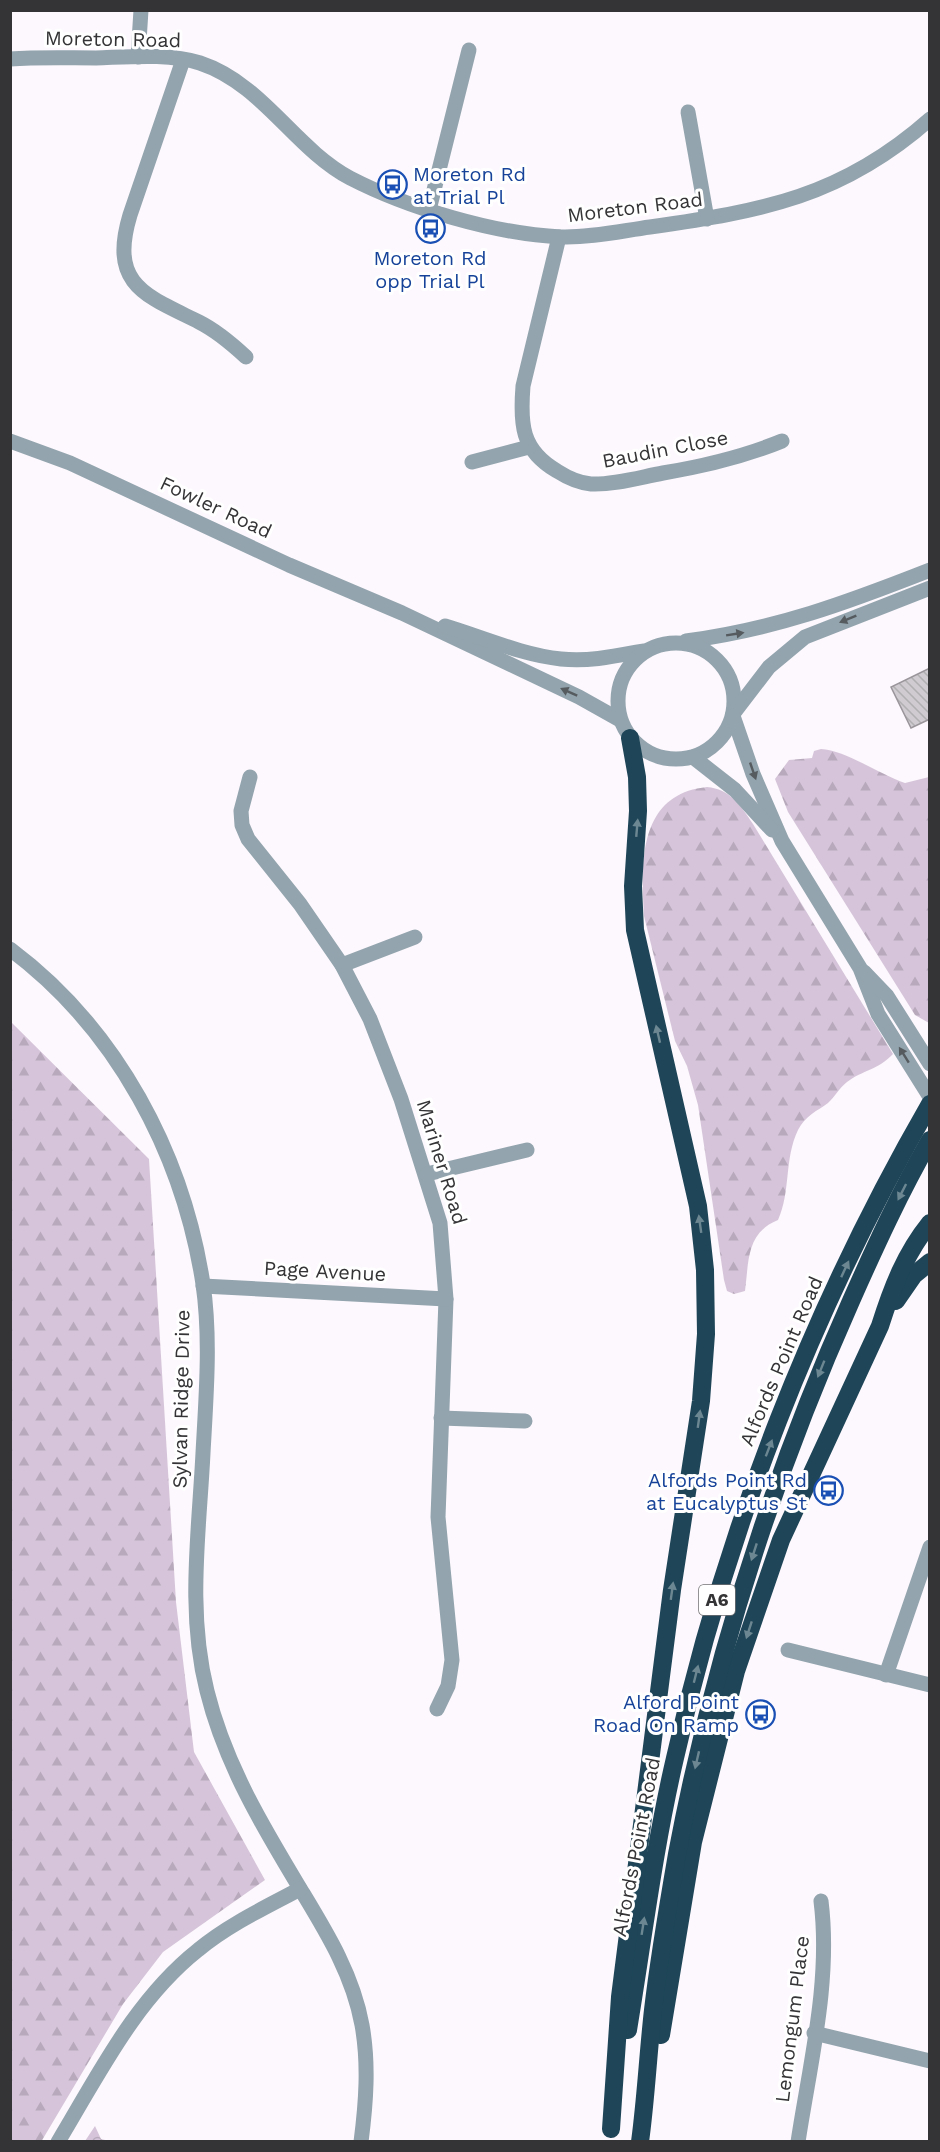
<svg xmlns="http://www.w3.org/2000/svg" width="940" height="2152" viewBox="0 0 940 2152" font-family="'Work Sans',sans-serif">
<defs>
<pattern id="forest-firs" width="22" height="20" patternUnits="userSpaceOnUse" patternTransform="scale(1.5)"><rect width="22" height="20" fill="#d6c5da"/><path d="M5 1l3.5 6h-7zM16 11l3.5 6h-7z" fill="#b8aabc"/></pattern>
<pattern id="park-crowns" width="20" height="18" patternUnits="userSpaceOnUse" patternTransform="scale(1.5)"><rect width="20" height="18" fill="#d6c5da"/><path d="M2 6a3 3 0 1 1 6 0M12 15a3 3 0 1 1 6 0" fill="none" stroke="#b8aabc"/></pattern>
<pattern id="building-back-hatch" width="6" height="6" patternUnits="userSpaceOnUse" patternTransform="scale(1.5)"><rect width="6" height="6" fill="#cfcbd0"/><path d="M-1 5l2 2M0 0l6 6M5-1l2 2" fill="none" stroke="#b2afb3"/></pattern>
</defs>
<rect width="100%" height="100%" fill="#fdf8fd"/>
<g fill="url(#forest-firs)">
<path d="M821 749C845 750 881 775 905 783L929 777V1023L915 1015 788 812 775 779 789 760 812 758 814 751Z"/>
<path d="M707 787C730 789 741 806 753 824L893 1054C878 1070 863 1070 847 1082 839 1088 835 1097 828 1103 817 1111 805 1116 798 1130 784 1159 791 1192 778 1220 746 1233 749 1261 745 1291L734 1294 727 1291 724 1280 698 1105 687 1066 675 1041 644 916C641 863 638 794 707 787Z"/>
<polygon points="11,1022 149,1159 176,1602 194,1752 265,1880 163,1952 123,2004 41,2142 10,2141"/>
</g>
<polygon fill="url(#park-crowns)" points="95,2126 101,2139 109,2141 85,2141"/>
<polygon fill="url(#building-back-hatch)" stroke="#99959a" stroke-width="1.5" points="930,668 930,719 911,728 891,687"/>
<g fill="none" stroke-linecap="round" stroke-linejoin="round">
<g stroke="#93a4ae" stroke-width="15">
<polyline points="138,57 141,10"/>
<path d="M10 59C39 57 67 58 96 58 128 57 169 53 200 63 263 84 294 148 350 178 408 208 495 234 561 237 590 238 621 231 650 227 762 211 842 197 930 119"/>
<path d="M183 60 130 215C109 285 145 295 199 322 217 331 232 344 246 357"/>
<polyline points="688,112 707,219"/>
<polyline points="429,210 469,50"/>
<path d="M559 237 523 386C520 424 521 450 557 471 568 478 579 483 591 484 615 485 641 477 663 473 705 466 743 457 782 441"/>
<polyline points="10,441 70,463 289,565 402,613 579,697 620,720"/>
<polyline points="472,462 529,447"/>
<path d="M445 626C482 637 522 655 561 659 589 662 616 656 643 651"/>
<path d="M686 641C776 629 846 603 930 570"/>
<circle cx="676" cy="701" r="58"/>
<polyline points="733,714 769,667 805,637 930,588"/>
<polyline points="733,716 753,774 782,841 860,968 878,1014 930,1097"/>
<polyline points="693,757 735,790 772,830"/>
<polyline points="250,777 241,811 242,825 248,839 300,904 342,965 370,1019 401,1099 440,1223 446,1299 438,1517 452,1660 448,1686 437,1709"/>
<path d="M10 949C117 1029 183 1154 203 1284 211 1339 206 1397 203 1453 199 1533 187 1612 207 1691 225 1764 263 1827 301 1890 327 1933 353 1975 362 2025 369 2064 366 2103 361 2142"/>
<polyline points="342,965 415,937"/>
<polyline points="864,972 887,996 930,1064"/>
<polyline points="427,1174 527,1150"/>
<polyline points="203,1286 446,1299"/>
<polyline points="441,1418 525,1421"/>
<polyline points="788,1650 930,1685"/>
<polyline points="886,1675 930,1547"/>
<polyline points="814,2033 930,2061"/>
<path d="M58 2142C99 2074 135 2000 198 1950 228 1925 266 1907 300 1889"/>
<path d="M798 2142C810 2063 831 1981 821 1901"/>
</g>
<g stroke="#1e4658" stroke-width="18">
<polyline points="896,1301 914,1275 930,1262"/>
<path d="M628 2030C643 1939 654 1848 675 1758 726 1530 813 1307 930 1104"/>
<path d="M661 2035 693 1842 736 1671 781 1540 880 1326C892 1288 905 1254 930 1223"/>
<polyline points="611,2129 620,1997 672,1590 701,1401 706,1334 705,1270 698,1206 635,930 633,886 638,811 637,777 630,738"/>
<path d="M640 2142C646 2098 648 2054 653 2010 659 1958 668 1906 677 1854 713 1664 772 1478 851 1301 875 1247 900 1192 930 1140"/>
</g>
</g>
<defs><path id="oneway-solid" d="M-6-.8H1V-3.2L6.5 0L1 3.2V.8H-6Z" transform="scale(1.5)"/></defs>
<g fill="#555b5f">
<use href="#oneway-solid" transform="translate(848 619) rotate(158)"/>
<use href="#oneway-solid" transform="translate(735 634) rotate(-9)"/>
<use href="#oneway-solid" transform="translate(569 692) rotate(-156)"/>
<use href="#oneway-solid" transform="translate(753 771) rotate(71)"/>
<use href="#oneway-solid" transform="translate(904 1055) rotate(-122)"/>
</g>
<g fill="#6d8792">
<use href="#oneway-solid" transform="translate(637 828) rotate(-85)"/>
<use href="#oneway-solid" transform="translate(658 1034) rotate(-103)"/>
<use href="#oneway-solid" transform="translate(902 1192) rotate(117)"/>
<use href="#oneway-solid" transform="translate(700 1224) rotate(-98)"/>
<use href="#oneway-solid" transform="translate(845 1269) rotate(-65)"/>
<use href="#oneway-solid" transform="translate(821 1369) rotate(112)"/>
<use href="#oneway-solid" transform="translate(699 1419) rotate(-82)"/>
<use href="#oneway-solid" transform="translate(769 1448) rotate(-69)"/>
<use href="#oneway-solid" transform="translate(754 1552) rotate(108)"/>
<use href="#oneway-solid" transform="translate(672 1591) rotate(-82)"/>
<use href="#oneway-solid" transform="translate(749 1630) rotate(108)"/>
<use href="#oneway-solid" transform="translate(696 1674) rotate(-76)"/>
<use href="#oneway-solid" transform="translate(697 1760) rotate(103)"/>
<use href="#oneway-solid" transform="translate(643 1926) rotate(-81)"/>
</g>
<defs>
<symbol id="bus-ring" viewBox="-11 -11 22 22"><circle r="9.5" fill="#fff" stroke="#1a4fb4" stroke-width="1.5"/><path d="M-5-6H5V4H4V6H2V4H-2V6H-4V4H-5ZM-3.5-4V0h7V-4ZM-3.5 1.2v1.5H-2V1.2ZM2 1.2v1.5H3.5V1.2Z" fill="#1a4fb4"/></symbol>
</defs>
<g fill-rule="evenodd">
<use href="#bus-ring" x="376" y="168" width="33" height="33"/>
<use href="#bus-ring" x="414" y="212" width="33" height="33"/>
<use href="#bus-ring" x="812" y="1474" width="33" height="33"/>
<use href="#bus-ring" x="744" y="1698" width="33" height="33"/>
</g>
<g text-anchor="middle" stroke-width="6" stroke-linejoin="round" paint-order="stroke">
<rect fill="#fff" stroke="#717072" stroke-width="1.5" x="699" y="1585" width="36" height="30" rx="4.5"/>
<g font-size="18" font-weight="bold" fill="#343335">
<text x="717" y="1606">A6</text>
</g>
<g font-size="20" fill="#343335" stroke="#fff">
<text transform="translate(113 39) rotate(1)" y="7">Moreton Road</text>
<text transform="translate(635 207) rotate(-7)" y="7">Moreton Road</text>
<text transform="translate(665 449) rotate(-11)" y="7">Baudin Close</text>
<text transform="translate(216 507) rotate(25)" y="7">Fowler Road</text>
<text transform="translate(442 1162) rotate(73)" y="7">Mariner Road</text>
<text transform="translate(325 1271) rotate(3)" y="7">Page Avenue</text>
<text transform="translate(781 1361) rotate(-67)" y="7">Alfords Point Road</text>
<text transform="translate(181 1399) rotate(-89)" y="7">Sylvan Ridge Drive</text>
<text transform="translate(636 1847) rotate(-79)" y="7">Alfords Point Road</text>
<text transform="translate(792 2019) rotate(-83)" y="7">Lemongum Place</text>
</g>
<g font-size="20" fill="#164399" stroke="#fff" text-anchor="end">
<text x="413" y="181" text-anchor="start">Moreton Rd<tspan x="413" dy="23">at Trial Pl</tspan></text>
<text x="430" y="265" text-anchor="middle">Moreton Rd<tspan x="430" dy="23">opp Trial Pl</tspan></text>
<text x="807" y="1487">Alfords Point Rd<tspan x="807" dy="23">at Eucalyptus St</tspan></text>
<text x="739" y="1709">Alford Point<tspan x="739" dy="23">Road On Ramp</tspan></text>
</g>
</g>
<rect width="940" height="2152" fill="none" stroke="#343335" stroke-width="24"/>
</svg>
